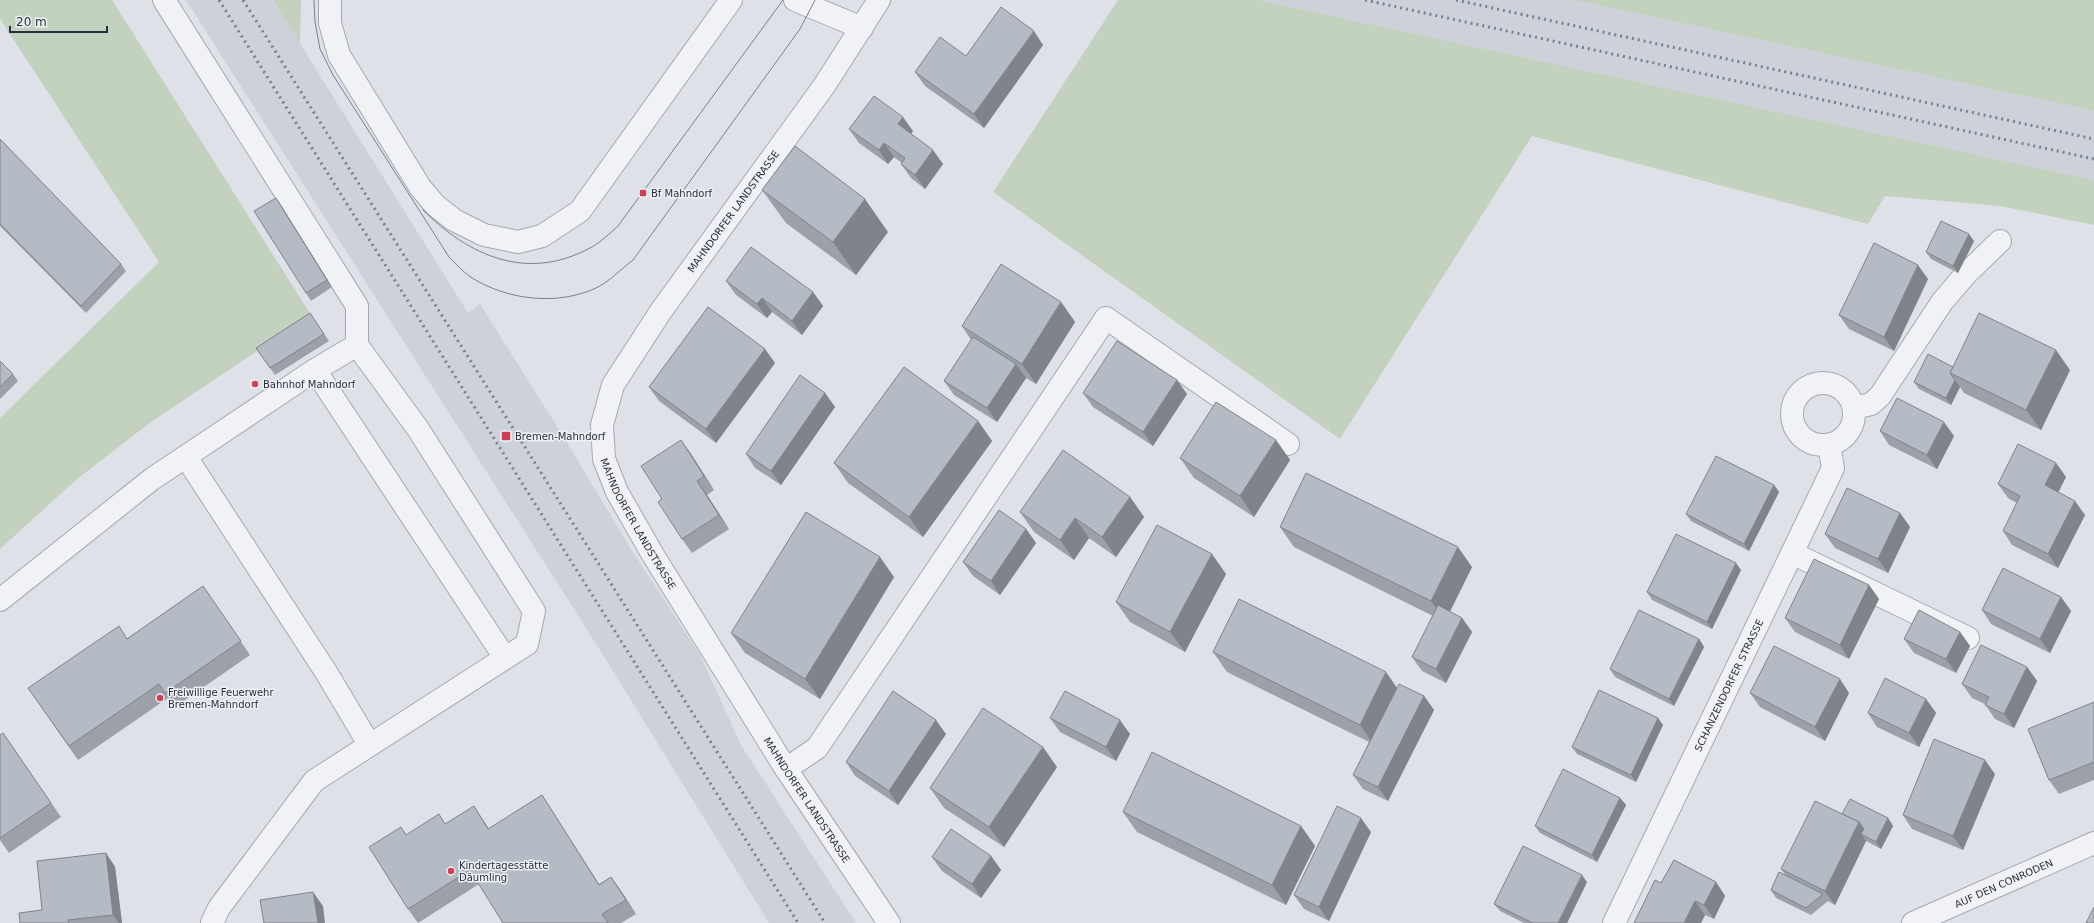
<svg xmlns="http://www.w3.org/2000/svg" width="2094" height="923" viewBox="0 0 2094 923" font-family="'DejaVu Sans',sans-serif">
<rect width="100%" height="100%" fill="#dee2e8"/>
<g fill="#ccd1da">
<polygon points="186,0 273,0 468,313 480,304 563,436 629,546 700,655 741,745 856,923 769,923 593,639"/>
<polygon points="1258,0 1573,0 2094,111 2094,180"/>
</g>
<g fill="#c3d2bf">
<polygon points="0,0 112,0 311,315 151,422 77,479 0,549 0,418 159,262 0,19"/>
<polygon points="273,0 301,0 300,43"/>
<polygon points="1118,0 1258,0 2094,180 2094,225 2000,206 1885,196 1868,224 1532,136 1340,439 993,192"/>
<polygon points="1573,0 2094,0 2094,111"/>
</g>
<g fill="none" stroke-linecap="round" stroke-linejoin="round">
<defs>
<g id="minor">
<polyline points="164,0 357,306 357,345 418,429 534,611 527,644 314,781 219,908 212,923"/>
<polyline points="330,0 330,23 339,55 420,187 435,205 454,220 484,235 518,242 542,236 580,211 731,0"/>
<polyline points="795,0 862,28"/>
<path id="s1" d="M879 0 824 86 661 311 613 385 602 425 604 459 617 492 653 555 786 769 889 923"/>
<polyline points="315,370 505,658"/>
<circle cx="1823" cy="414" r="31"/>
<polyline points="1854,408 1871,404 1880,396 1942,302 1965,275 2000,241"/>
<polyline points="186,457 326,672 369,744"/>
<polyline points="1792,553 1968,638"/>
<polyline points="0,600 152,479 315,370 357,345"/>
<polyline points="786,769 817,748 1106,318 1288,444"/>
<path id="s2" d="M1614 923 1833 468 1829 445"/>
<path id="s3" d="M1913 923 2094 843"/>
</g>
</defs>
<use href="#minor" stroke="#a3a9b2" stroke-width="24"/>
<use href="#minor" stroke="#f0f2f6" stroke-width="22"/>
<g stroke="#778192" stroke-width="1">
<path d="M314 0 315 22 320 49 333 75 449 257C456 264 463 272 472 278 508 300 557 306 596 288 609 282 621 269 633 260L800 29 815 0"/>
<path d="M423 210C469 256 527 282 590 248 600 243 610 233 618 226L783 0"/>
</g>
<g stroke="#778192" stroke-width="3" stroke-dasharray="2 4" stroke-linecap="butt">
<polyline points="219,0 798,923"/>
<polyline points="243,0 825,923"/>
<polyline points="1365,0 2094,159"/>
<polyline points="1456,0 2094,139"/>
</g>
</g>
<g fill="#9ca1a9">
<polygon points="1043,45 984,128 925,86 915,72 966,56"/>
<polygon points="849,129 913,131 911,134 943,164 925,189 911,178 901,164 902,163 894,157 888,164 859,143"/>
<polygon points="0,139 121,264 126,271 86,313 0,226"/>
<polygon points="762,190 888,232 856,275 786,223"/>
<polygon points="276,198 332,287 311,301 306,293"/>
<polygon points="1974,241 1958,273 1931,259 1926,252"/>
<polygon points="1928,279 1894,351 1849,329 1839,315"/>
<polygon points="726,281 813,292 823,306 802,335 772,312 767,318 736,295"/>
<polygon points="1061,302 1075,322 1036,384 1026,378 997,422 954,395 944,381 971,340 962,326"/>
<polygon points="310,313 329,341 275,375 256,348"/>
<polygon points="0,361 13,374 18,381 0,399"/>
<polygon points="775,363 716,443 659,401 649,387"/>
<polygon points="1953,367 2070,370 2041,430 1964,393 1960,387 1951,405 1919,389 1914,382"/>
<polygon points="825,393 835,407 781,485 755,468 746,454"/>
<polygon points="1083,393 1187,394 1153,446 1093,407"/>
<polygon points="978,421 992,441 923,537 848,483 834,463"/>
<polygon points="1880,431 1954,436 1937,469 1889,445"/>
<polygon points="681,440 691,454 714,490 707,495 729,529 692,553 682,539 662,499"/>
<polygon points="1276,440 1290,460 1254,517 1194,478 1180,458"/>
<polygon points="2056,463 2066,477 2058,492 2085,515 2058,568 2012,545 2003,531 2017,503 2008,498 1998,484"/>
<polygon points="1774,485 1779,492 1749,551 1691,521 1686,514"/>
<polygon points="1130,497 1144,517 1116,557 1089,538 1074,560 1034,532 1020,512"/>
<polygon points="1900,513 1910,527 1888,573 1835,548 1825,534"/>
<polygon points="1280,527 1472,567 1450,612 1462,618 1472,632 1446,683 1422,671 1412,657 1433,616 1294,547"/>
<polygon points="1026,529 1036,543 1000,595 973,576 963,562"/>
<polygon points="1741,570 1712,629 1652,600 1647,592"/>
<polygon points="1226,574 1185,652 1130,622 1116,602"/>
<polygon points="894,577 820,699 745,653 731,633"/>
<polygon points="1869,585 1879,599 1849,659 1795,632 1785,618"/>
<polygon points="203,586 250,655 175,707 168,698 78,760 28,688 128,638"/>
<polygon points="2061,597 2071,611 2050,653 1991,624 1982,610"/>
<polygon points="1960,632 1970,646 1956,673 1914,653 1904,639"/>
<polygon points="1699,639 1704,647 1674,706 1615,677 1610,669"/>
<polygon points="1213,652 1397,688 1424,696 1434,710 1388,801 1363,789 1353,775 1369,742 1227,672"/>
<polygon points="2027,667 2037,681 2014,728 1995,719 1985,704 1972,698 1962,684"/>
<polygon points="1750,693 1849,693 1825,741 1760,707"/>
<polygon points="1926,699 1936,713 1919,747 1877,727 1868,713"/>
<polygon points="2094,702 2094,780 2059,794 2049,780"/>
<polygon points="1050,718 1130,734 1116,761 1060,732"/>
<polygon points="1663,725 1636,782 1577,754 1572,747"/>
<polygon points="3,733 61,817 9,853 0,840 0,735"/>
<polygon points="946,734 898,805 855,776 846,762"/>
<polygon points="1057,767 1004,847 944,808 930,788"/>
<polygon points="1995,774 1963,850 1912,829 1903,815"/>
<polygon points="542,795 551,809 599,884 611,877 621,891 636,914 621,923 503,923 479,884 418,923 408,909 401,827 406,835 439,814 445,824 483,820 489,829"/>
<polygon points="1620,798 1626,805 1597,862 1540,833 1535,826"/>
<polygon points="1123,812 1301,826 1315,846 1286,905 1137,832"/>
<polygon points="1842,814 1888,818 1893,826 1881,849 1866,841 1835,905 1828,901 1811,915 1776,898 1771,890 1786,876 1781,869"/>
<polygon points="1371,832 1329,921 1304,909 1294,895"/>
<polygon points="106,853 115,867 122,923 20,923 42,910"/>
<polygon points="991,856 1001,870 981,898 942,871 932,857"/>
<polygon points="1587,882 1567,923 1524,923 1500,911 1494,904"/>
<polygon points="1716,882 1725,896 1714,919 1705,915 1701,923 1634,923 1661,883"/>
</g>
<g fill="#7f838a">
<polygon points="1034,31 1043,45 984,128 974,114"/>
<polygon points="903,117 913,131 907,138 898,124"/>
<polygon points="884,143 894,157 888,164 879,150"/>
<polygon points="933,150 943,164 925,189 915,175"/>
<polygon points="276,198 281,205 332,287 327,280"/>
<polygon points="865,199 888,232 856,275 833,242"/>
<polygon points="1969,234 1974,241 1958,273 1953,266"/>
<polygon points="1918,265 1928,279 1894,351 1884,337"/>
<polygon points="813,292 823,306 802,335 792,321"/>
<polygon points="762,298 772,312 767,318 757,304"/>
<polygon points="1061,302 1075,322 1036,384 1022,364"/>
<polygon points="765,349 775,363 716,443 706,429"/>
<polygon points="2056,350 2070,370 2041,430 2026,410"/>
<polygon points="1016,364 1026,378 997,422 987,408"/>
<polygon points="1177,380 1187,394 1153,446 1143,432"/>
<polygon points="1955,380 1960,387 1951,405 1946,398"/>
<polygon points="825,393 835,407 781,485 771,471"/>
<polygon points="978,421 992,441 923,537 909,517"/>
<polygon points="1944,422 1954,436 1937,469 1927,455"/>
<polygon points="681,440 691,454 714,490 704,476"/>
<polygon points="1276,440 1290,460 1254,517 1240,496"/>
<polygon points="2056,463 2066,477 2055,499 2045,485"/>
<polygon points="697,481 707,495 729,529 719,515"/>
<polygon points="1774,485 1779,492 1749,551 1744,544"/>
<polygon points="1130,497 1144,517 1116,557 1102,537"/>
<polygon points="2075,501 2085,515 2058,568 2048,554"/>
<polygon points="1900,513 1910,527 1888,573 1878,559"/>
<polygon points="1075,518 1089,538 1074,560 1060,540"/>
<polygon points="1026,529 1036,543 1000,595 991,581"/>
<polygon points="1458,547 1472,567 1445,621 1431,601"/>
<polygon points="1212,554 1226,574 1185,652 1170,632"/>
<polygon points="880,557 894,577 820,699 805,679"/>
<polygon points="1736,563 1741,570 1712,629 1707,622"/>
<polygon points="1869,585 1879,599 1849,659 1840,645"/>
<polygon points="2061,597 2071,611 2050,653 2040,639"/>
<polygon points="1462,618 1472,632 1446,683 1436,669"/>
<polygon points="1960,632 1970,646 1956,673 1946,659"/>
<polygon points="1699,639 1704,647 1674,706 1669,699"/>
<polygon points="2027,667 2037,681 2014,728 2004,714"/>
<polygon points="1386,672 1400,692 1374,745 1360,725"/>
<polygon points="1840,679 1849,693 1825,741 1815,727"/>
<polygon points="1424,696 1434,710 1388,801 1378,787"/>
<polygon points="1926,699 1936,713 1919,747 1909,733"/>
<polygon points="1658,718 1663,725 1636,782 1631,775"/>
<polygon points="936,720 946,734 898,805 889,791"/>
<polygon points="1120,720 1130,734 1116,761 1106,747"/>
<polygon points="1043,747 1057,767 1004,847 989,827"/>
<polygon points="1985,760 1995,774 1963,850 1953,836"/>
<polygon points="542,795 551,809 608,899 599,885"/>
<polygon points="1620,798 1626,805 1597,862 1592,855"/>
<polygon points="474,806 483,820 498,843 488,829"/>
<polygon points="1361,818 1371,832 1329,921 1319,907"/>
<polygon points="1888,818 1893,826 1881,849 1876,842"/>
<polygon points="1859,822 1869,836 1861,834 1866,841 1835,905 1825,891"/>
<polygon points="1301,826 1315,846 1286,905 1272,885"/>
<polygon points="106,853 115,867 122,923 119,923 113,915"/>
<polygon points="991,856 1001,870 981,898 972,884"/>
<polygon points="1582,875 1587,882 1567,923 1558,923"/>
<polygon points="611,877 621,891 636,914 626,900"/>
<polygon points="1716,882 1725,896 1714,919 1704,905"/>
<polygon points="313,892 323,906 325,923 318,923"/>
<polygon points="1695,901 1705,915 1701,923 1684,923"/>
</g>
<g fill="#b5bbc5" stroke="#7f838a">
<polygon points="1001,7 1034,31 974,114 915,72 940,37 966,56"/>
<polygon points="874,96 903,117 898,124 933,150 915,175 901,164 905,158 884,143 879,150 849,129"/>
<polygon points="0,139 121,264 81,306 0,224"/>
<polygon points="795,146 865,199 833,242 762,190"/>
<polygon points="276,198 327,280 306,293 254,211"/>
<polygon points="1941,221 1969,234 1953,266 1926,252"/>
<polygon points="1874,243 1918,265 1884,337 1839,315"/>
<polygon points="751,247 813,292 792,321 762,298 757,304 726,281"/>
<polygon points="1001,264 1061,302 1022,364 962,326"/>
<polygon points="708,307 765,349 706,429 649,387"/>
<polygon points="310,313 324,334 270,368 256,348"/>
<polygon points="1979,313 2056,350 2026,410 1950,373"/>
<polygon points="973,337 1016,364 987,408 944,381"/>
<polygon points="1117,341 1177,380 1143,432 1083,393"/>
<polygon points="1928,354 1953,367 1950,373 1955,380 1946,398 1914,382"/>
<polygon points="0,361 13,374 0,387"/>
<polygon points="904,367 978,421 909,517 834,463"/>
<polygon points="800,375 825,393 771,471 746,454"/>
<polygon points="1897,398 1944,422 1927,455 1880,431"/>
<polygon points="1216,402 1276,440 1240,496 1180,458"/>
<polygon points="681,440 704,476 697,481 719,515 682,539 658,502 662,499 641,466"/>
<polygon points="2018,444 2056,463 2045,485 2075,501 2048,554 2003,531 2020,496 1998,484"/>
<polygon points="1063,450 1130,497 1102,537 1075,518 1060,540 1020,512"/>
<polygon points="1716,456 1774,485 1744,544 1686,514"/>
<polygon points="1306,473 1458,547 1431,601 1280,527"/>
<polygon points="1847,488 1900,513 1878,559 1825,534"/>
<polygon points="999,510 1026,529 991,581 963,562"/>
<polygon points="806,512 880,557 805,679 731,633"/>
<polygon points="1157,525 1212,554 1170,632 1116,602"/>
<polygon points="1676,534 1736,563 1707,622 1647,592"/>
<polygon points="1814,559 1869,585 1840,645 1785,618"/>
<polygon points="2003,568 2061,597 2040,639 1982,610"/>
<polygon points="203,586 241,641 165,693 159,684 69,746 28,688 119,626 127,639"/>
<polygon points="1239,599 1386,672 1360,725 1213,652"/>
<polygon points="1438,605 1462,618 1436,669 1412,657"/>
<polygon points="1639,610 1699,639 1669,699 1610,669"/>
<polygon points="1919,610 1960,632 1946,659 1904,639"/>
<polygon points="1981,645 2027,667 2004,714 1985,705 1989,697 1962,684"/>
<polygon points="1774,646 1840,679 1815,727 1750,693"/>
<polygon points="1885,678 1926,699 1909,733 1868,713"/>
<polygon points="1399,684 1424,696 1378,787 1353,775"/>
<polygon points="1599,690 1658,718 1631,775 1572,747"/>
<polygon points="893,691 936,720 889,791 846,762"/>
<polygon points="1065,691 1120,720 1106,747 1050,718"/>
<polygon points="2094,702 2094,762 2049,780 2028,729"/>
<polygon points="983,708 1043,747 989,827 930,788"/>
<polygon points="3,733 51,803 0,838 0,735"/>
<polygon points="1934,739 1985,760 1953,836 1903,815"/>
<polygon points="1152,752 1301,826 1272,885 1123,812"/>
<polygon points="1563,769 1620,798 1592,855 1535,826"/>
<polygon points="542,795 599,885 611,877 626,900 602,914 608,923 503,923 470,870 408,909 369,847 401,827 406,835 439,814 445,824 474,806 488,829"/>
<polygon points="1850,799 1888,818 1876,842 1861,834 1864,829 1859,822 1842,814"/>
<polygon points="1815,801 1859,822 1825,891 1781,869"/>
<polygon points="1337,806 1361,818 1319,907 1294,895"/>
<polygon points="951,829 991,856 972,884 932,857"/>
<polygon points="1523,846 1582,875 1558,923 1533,923 1494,904"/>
<polygon points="106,853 113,915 68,920 69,923 20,923 19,913 42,910 37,861"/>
<polygon points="1674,860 1716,882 1704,905 1695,901 1684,923 1634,923 1655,880 1661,883"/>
<polygon points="1779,872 1823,894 1806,908 1771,890"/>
<polygon points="313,892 318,923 264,923 260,900"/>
<polygon points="2094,907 2094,923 2086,923"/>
</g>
<g fill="#d13f54" stroke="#edf1f5" stroke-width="1.5">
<rect x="639" y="189" width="8" height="8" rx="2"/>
<circle cx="255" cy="384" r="4"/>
<rect x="501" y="431" width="10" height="10" rx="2"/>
<circle cx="160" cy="698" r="4"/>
<circle cx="451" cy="871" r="4"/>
</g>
<g text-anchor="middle" stroke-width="3" stroke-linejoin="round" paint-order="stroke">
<g font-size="10" fill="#272f3f" stroke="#edf1f5" text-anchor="start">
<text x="651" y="197">Bf Mahndorf</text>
<text x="263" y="388">Bahnhof Mahndorf</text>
<text x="515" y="440">Bremen-Mahndorf</text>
<text x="168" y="696">Freiwillige Feuerwehr<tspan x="168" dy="12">Bremen-Mahndorf</tspan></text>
<text x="459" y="869">Kindertagesstätte<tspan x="459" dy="12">Däumling</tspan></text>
</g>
<g font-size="10" fill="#272f3f" stroke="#edf1f5">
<text transform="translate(733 211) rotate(-54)" y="4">MAHNDORFER LANDSTRASSE</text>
<text dy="4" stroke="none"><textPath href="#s1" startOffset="617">MAHNDORFER LANDSTRASSE</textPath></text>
<text dy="4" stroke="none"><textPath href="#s2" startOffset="264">SCHANZENDORFER STRASSE</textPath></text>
<text dy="4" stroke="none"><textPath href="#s1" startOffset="941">MAHNDORFER LANDSTRASSE</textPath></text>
<text dy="4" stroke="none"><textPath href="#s3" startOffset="99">AUF DEN CONRODEN</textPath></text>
</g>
</g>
<path d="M10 26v6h97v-6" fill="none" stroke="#272f3f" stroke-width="2"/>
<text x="16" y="26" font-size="12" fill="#272f3f" stroke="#edf1f5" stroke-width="3" paint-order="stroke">20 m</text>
</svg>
